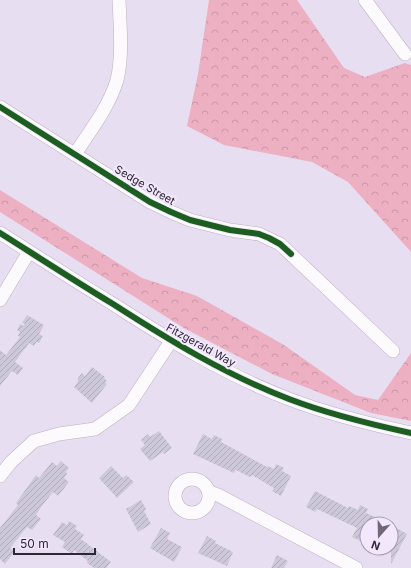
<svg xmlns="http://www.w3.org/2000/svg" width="411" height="568" viewBox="0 0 411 568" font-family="Inter,sans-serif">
<defs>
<pattern id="forest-crowns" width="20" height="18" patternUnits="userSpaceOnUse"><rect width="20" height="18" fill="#ecb0c2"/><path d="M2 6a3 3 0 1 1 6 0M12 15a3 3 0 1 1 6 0" fill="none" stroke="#cb97a7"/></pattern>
<pattern id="building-hatch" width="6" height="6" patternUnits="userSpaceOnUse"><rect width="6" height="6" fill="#cdc8d9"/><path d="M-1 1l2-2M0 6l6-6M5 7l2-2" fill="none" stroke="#b0acbb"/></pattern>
</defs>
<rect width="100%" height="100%" fill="#e8def1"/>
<g fill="url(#forest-crowns)">
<polygon points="209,0 297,0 344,68 365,77 405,63 411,65 411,252 348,182 312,162 224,145 187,126 198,74"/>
<polygon points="0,190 142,278 197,296 284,345 355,395 378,400 411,353 411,421 371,413 272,374 184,328 0,212"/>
</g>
<g fill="url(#building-hatch)">
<polygon points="27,315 44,325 39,334 43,336 39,343 36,342 34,346 29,343 15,362 23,368 18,375 12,371 0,386 0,350 6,355 20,337 18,336 20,332 17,330 20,324 24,326 25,324 22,323"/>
<polygon points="92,367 105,377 104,378 107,381 105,382 107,384 92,403 74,387 78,382 78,378 82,373 85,376"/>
<polygon points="159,431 172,448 164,454 163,452 150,461 140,449 145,445 141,440 148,434 150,437"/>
<polygon points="203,434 212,439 214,435 222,439 221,442 267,467 268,466 274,469 276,464 284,468 282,471 291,476 281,496 272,491 274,488 252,475 250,477 236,470 234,473 193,454"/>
<polygon points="61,461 69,468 66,472 67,474 64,478 69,482 58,496 53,492 41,507 36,515 41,519 32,530 27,527 10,548 15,551 5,564 0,559 0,528 18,505 16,503 36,475 39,478 52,462 57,466"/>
<polygon points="111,466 123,478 126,475 134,482 117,498 99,478"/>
<polygon points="315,491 348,508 349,506 358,510 360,505 368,509 366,513 391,524 367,524 367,534 363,542 352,537 357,528 317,509 315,512 306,507"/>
<polygon points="141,500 146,509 144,511 151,524 138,532 126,509"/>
<polygon points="69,521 77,526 75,529 84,535 81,539 111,562 106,568 94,568 87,563 88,561 74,550 72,554 62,547 65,542 53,535 62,522 67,525"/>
<polygon points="391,525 407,534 391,564"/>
<polygon points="161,528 170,533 167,539 182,547 174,562 150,548"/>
<polygon points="207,536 216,541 215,543 233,552 227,566 198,553"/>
<polygon points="277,555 288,561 284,568 271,568"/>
</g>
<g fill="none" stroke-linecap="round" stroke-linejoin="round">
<defs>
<g id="minor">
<polyline points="365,0 405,54"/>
<polyline points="0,107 150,202 171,212 190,220 230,230 259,234 280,244 393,351"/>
<path d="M75 154C90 131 109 107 117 80 123 56 120 25 119 0"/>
<path d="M0 233C38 257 75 281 113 304 169 340 226 375 289 399 328 414 369 424 411 433"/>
<polyline points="0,300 29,252"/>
<polyline points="0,476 11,462 34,441 59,434 95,429 129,405 171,341"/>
<circle cx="192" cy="496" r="17"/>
<polyline points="210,492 218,495 356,568"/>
</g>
</defs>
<use href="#minor" stroke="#b9b1c0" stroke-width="14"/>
<use href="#minor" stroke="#fcfafd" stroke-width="13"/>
<defs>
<g id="cycleway">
<polyline points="0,107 150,202 171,212 190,220 230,230 259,234 269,238 280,244 291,254"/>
<path d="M0 233C38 257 75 281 113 304 169 340 226 375 289 399 328 414 369 424 411 433"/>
</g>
</defs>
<use href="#cycleway" stroke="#f2e7fc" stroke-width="8"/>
<use href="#cycleway" stroke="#1b5e20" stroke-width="6"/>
</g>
<g text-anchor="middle" stroke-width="4" stroke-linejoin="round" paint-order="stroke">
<g font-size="11" fill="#2f2835" stroke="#f2e7fc">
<text transform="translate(145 185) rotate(30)" y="4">Sedge Street</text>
<text transform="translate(201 345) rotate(29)" y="4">Fitzgerald Way</text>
</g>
</g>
<g transform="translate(379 536) rotate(200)"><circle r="19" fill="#f2e7fc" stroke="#a49bac"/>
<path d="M0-3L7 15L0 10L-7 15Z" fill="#706877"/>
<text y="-6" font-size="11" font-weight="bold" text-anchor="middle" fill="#2f2835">N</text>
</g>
<path d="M14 548v6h81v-6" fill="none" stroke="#2f2835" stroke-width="2"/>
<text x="20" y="548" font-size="12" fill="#2f2835" stroke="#f2e7fc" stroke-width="3" paint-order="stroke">50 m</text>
</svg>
